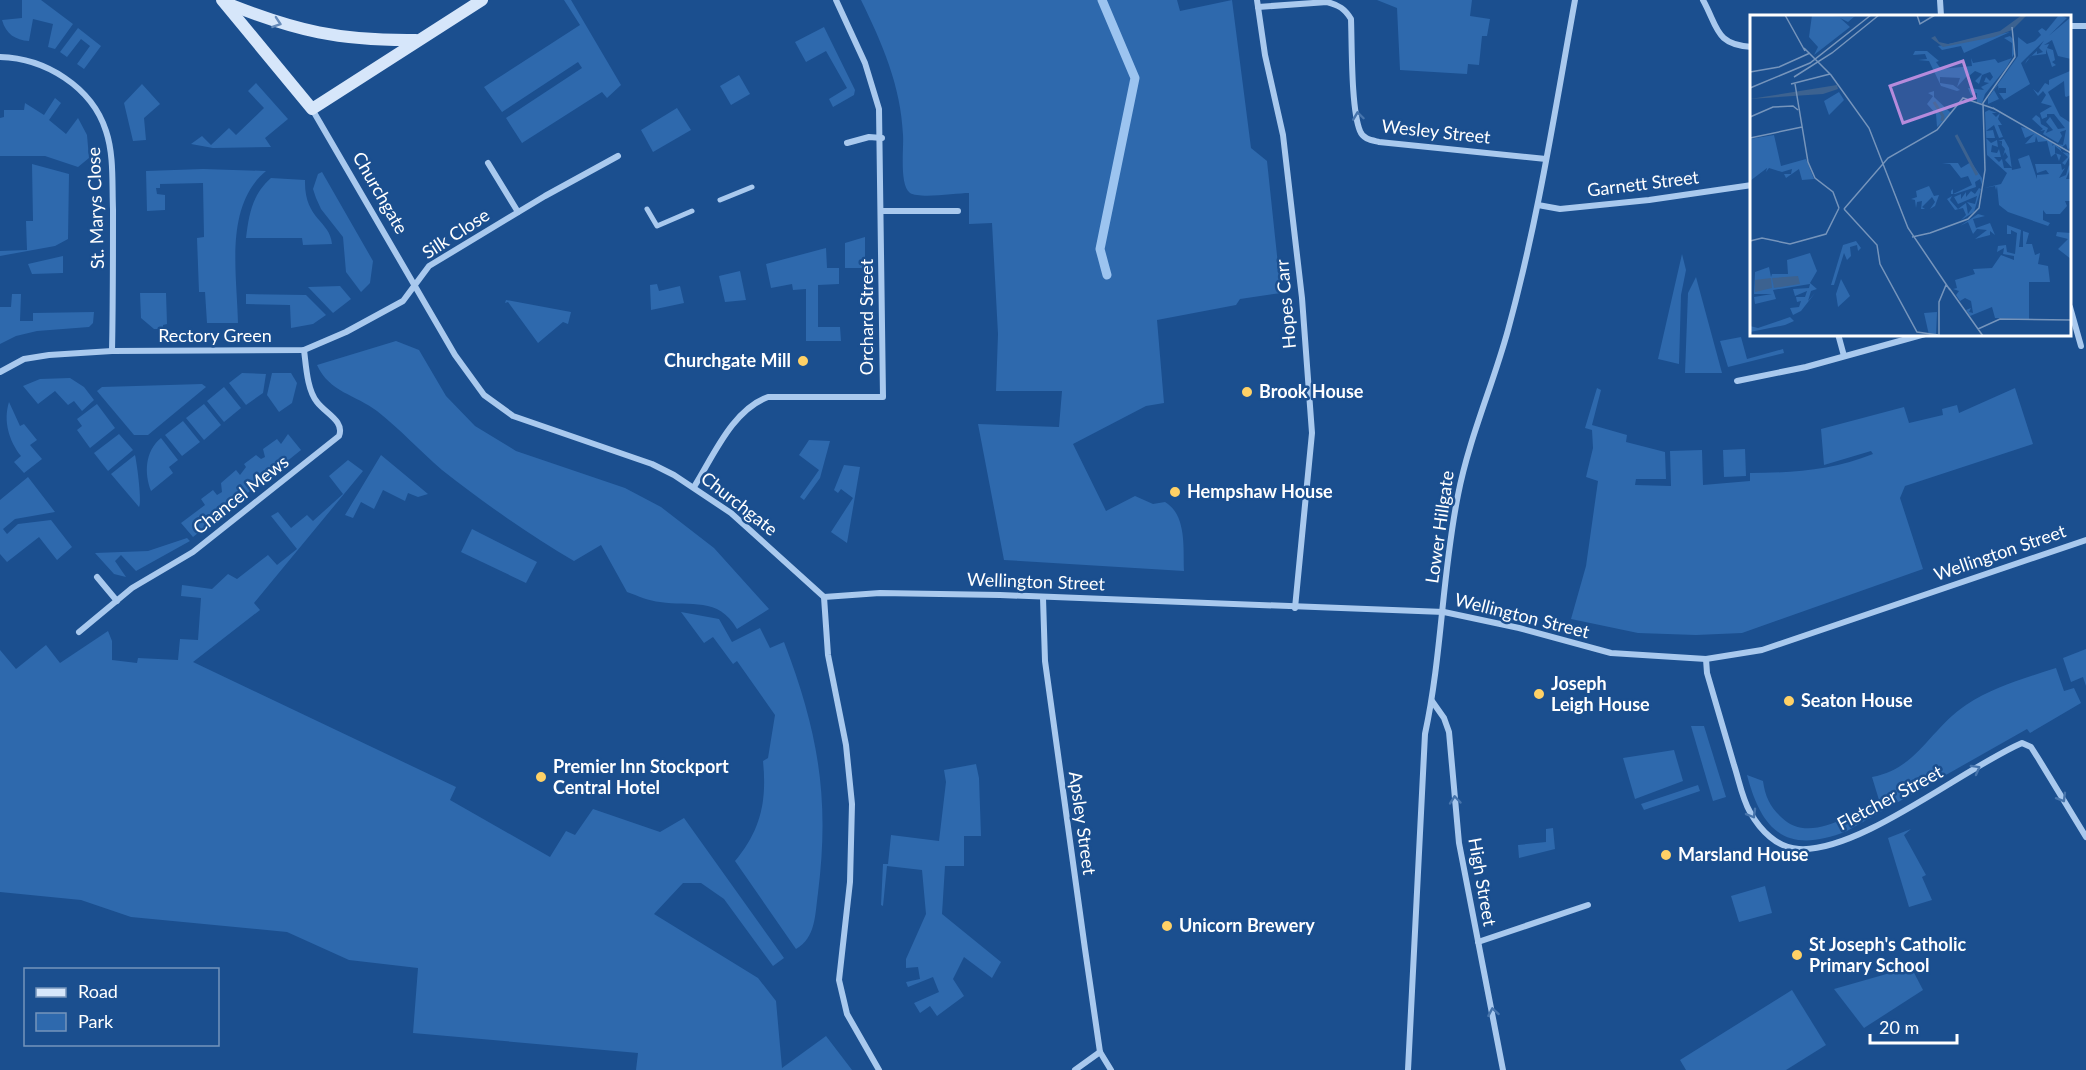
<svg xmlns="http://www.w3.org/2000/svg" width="2086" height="1070" viewBox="0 0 2086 1070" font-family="Lato,sans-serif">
<rect width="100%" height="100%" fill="#1b4f8f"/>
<g fill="#2e69ad">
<path d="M22 0H41L73 24 55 49 48 47 53 24 33 19 29 41C15 40 6 34 2 20L22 18Z"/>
<polygon points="564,0 571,0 621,85 607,98 602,92 522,143 506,118 582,68 578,62 502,112 484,87 580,25"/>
<path d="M861 0H1177L1180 11 1232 0 1251 148 1267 161 1281 293 1240 299 1236 305 1157 320 1164 403 1146 406 1073 444 1106 511 1135 496 1153 504 1165 502C1187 515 1183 548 1184 571L1004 560 978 424 1059 427 1062 391H996L998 334 992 223 969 224V193C957 193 920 199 910 193 899 185 904 147 903 135 901 86 882 43 861 0Z"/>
<polygon points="1377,0 1472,0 1470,16 1490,19 1487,36 1482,36 1479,65 1468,64 1467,74 1400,70 1397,8"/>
<polygon points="824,27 855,90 854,95 833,107 829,99 847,88 826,51 806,62 795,42"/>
<polygon points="78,28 101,46 84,69 77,64 90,46 81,39 67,57 60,52"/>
<polygon points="739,75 750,94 731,105 720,86"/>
<polygon points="256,83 288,119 265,138 271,147 213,148 191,144 202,136 211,145 229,128 236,135 264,108 248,91"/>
<polygon points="142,84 160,104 144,118 146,140 133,141 124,103"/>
<polygon points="55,98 61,103 49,120 66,134 78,118 87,135 89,158 78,167 45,156 0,156 0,118 4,117 4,110 24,110 25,103 44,115"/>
<polygon points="677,108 691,130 653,152 641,130"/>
<polygon points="32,164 69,174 68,239 55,246 0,256 0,251 27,250 26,221 33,221"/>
<path d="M203 169 266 171C224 206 237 273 238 323H207L205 292H199L197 238 204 237 203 183 160 184V188H156L157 194 165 195V210L147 211 146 171Z"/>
<polygon points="322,172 373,261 370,283 361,292 346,272 343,237 321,209 316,198 313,189 318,174"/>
<path d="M271 178 305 180C304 220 330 220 332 244L303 245 302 238H246C249 214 252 195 271 178Z"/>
<polygon points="865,237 865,268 845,268 845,243"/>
<polygon points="826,248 827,268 839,268 839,284 818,285 818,327 840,327 841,341 806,341 806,289 793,290 792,284 771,288 766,264"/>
<polygon points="1682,254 1686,270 1681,295 1679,364 1658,359"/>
<polygon points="63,256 63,273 32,274 28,264"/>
<polygon points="740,271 746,300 725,302 719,276"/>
<polygon points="1696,277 1722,373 1685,373 1688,293"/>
<polygon points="657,284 659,291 680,286 684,303 651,310 650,285"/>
<polygon points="340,286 351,299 333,313 308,287"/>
<polygon points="140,293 166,293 167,324 163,325 163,329 154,329 141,318"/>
<polygon points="12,294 21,294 20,321 33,321 33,313 94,312 93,323 89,327 37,331 16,336 0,344 0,307 11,307"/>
<polygon points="246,294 306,295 326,315 313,324 291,328 290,305 246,304"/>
<polygon points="506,300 571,312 568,324 563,322 538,343 508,302 505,303"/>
<polygon points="1741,337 1747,359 1783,349 1784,353 1728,367 1720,341"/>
<path d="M396 341 419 350 446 396 475 426 516 451 625 488 661 507 714 548 769 609 737 629C718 596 691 607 660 602 649 601 638 596 627 592L601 545 574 561C528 534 484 503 442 470 420 451 400 429 377 411 356 395 329 392 317 365Z"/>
<polygon points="242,373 266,374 263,393 246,405 229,383"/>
<polygon points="272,373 291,373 297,383 292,403 279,412 267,395"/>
<polygon points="70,378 84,387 94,400 82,411 74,401 68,405 55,391 38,404 23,386 40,379"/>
<polygon points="202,384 206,387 148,435 134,435 97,391 102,387"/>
<polygon points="224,387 241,408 224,422 207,401"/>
<path d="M1597 388 1601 390 1592 425 1627 435 1626 442 1665 452 1666 479H1636L1635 485 1671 486 1670 451 1702 450 1703 485 1750 481V473C1793 473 1833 470 1873 454L1871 451 1824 465 1821 429 1904 407 1909 423 1943 415 1942 409 1957 405 1959 413 2015 388 2033 444 1905 486 1900 498 1923 569 1742 633 1696 635 1638 633 1571 619 1586 566 1598 481 1586 477 1593 448 1592 430 1585 428Z"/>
<path d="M9 402 20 426 24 424 37 440 30 445 42 459 24 473 14 462 21 456C9 441 3 421 9 402Z"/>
<polygon points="97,404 115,428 90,448 77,430 82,426 77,419"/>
<polygon points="204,404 221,425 204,440 186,418"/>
<polygon points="183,421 200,442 182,456 165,435"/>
<polygon points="119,434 133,450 108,471 94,453"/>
<polygon points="288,434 301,450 193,537 181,523 205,505 201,499 213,490 217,495 222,492 221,483 236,470 240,475 246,467 244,464 256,455 261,459 265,457 263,449 277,439 281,444"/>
<path d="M161 438 178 460 169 467 173 473 151 491C144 473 145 451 161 438Z"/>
<polygon points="809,440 830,441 820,478 804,500 800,497 819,470 799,455"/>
<polygon points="1745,449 1746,476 1724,477 1723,450"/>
<path d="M135 455C137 464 142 502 139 507L111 474Z"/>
<polygon points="381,455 428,494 418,497 408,493 405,501 383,490 374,509 361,502 353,518 345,515"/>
<polygon points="348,460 363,471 254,603 260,610 193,662 456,787 450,800 550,857 566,831 575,835 593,809 660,832 684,818 784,958 773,966 724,899 701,883 683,883 654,914 758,978 776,1001 782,1068 826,1036 852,1070 636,1070 638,1053 413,1033 418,968 349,960 287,932 131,917 81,900 0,892 0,650 16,669 46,645 60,663 108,631 112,641 112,660 137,663 138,658 178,660 180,639 198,640 201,598 181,596 182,585 212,589 228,574 237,579 268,555 277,565 297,549 271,516 278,512 291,528 307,515 313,521 343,494 329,476"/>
<polygon points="844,465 860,467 847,543 831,532 853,498 841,489 838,493 834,490"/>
<polygon points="28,477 55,512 15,519 3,529 7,534 18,524 51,520 72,547 57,560 39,537 7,562 0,554 0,500"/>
<polygon points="472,529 537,562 526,583 461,552"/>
<polygon points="187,538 190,541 136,571 121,555 115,561 126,577 114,574 95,553 148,551"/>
<path d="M681 612 719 619 732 642 760 628 770 648 784 642C818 731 830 798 818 893 815 914 816 938 796 949L735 861C761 830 767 801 763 761L768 758 775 715 737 661 733 664 713 637 704 643Z"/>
<polygon points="2086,649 2086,686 2083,677 2071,682 2063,658"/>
<path d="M2056 668 2064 691 2074 688 2081 703 2030 733 2027 729 1847 831C1787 855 1762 832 1747 775L1763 781C1765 796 1770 807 1781 817 1809 845 1851 814 1879 800L1872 777C1917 769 1929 730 1966 705 1993 687 2025 678 2056 668Z"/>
<polygon points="1691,726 1704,726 1726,797 1713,801"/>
<polygon points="1674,750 1683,781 1635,799 1623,758"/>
<polygon points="976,764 979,778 981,836 964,836 964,866 945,866 942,914 1001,962 992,978 964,957 953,979 964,996 937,1016 930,1006 920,1013 914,1003 939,992 933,977 908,987 906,982 920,979 918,967 906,968 906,959 926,914 922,870 887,866 883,906 881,905 883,864 888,864 891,835 939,841 946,782 944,770"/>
<polygon points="1698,785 1700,791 1644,810 1641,804"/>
<polygon points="1553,828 1555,849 1519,858 1518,845 1546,842 1546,829"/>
<polygon points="1911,829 1904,835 1926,875 1922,877 1932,900 1909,907 1888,838"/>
<polygon points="1765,886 1772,913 1739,922 1731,896"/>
<polygon points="1911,967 1923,990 1864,1028 1834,989"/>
<polygon points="1792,990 1826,1045 1786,1070 1686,1070 1680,1060"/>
</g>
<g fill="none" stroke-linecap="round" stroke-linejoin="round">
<polyline stroke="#9cc4f0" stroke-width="9" points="1102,0 1135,78 1100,249 1107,275"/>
<g stroke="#a9c9ee" stroke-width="5">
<polyline points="720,200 752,187"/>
<polyline points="647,209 657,226 692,211"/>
</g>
<g stroke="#a9c9ee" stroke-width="6">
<polyline points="1257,0 1265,55 1283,135 1302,298 1312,433 1295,608"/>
<path d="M1703 0C1718 27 1715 45 1752 47"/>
<polyline points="1940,0 1941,16"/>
<path d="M1258 7 1327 2C1339 5 1345 9 1351 19 1352 45 1351 109 1360 131 1363 139 1371 140 1379 142L1546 159"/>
<polyline points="2070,26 2086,26"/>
<path d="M0 57C45 58 92 87 106 131 114 155 112 183 113 209 113 256 113 304 112 351"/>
<polyline points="312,109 455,355 484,395 513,416 652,464 674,475 731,513 824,597 828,655 846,745 852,804 850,882 839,980 847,1014 879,1070"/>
<polyline points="847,143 869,137 882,138"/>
<polyline points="488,163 518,212"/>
<polyline points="1538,205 1560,209 1649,200 1752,185"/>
<polyline points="881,211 958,211"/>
<polyline points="2070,307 2081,346"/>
<polyline points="1838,334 1844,356"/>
<polyline points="0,372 24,359 49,355 112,351 304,350 346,332 403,301 429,266 545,196 618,156"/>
<polyline points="1737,381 1806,367 1925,334"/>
<path d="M694 487C713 457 732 410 768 397H883L879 109 865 63 836 0"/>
<polyline points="97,577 117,601"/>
<polyline points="824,597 880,593 1000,595 1444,612 1519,628 1611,653 1706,659 1762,650 2086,540"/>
<polyline points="1043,598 1045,661 1085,949 1100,1052 1111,1070"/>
<path d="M79 632 132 588 193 552 339 436C345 421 325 413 317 402 307 390 306 365 304 350"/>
<path d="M1706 659 1707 673C1716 704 1725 735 1734 765 1739 780 1742 798 1750 812 1760 830 1777 848 1799 849 1859 853 1964 768 2022 743L2031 747 2038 758 2086 837"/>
<polyline points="1432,701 1444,718 1449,732 1459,843 1503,1070"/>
<polyline points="1478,942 1588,905"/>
<polyline points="1075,1070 1100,1052"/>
<path d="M1408 1070 1425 734C1442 655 1442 574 1458 495 1469 438 1493 385 1508 330 1538 221 1555 110 1575 0"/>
</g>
<g stroke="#d6e6fa" stroke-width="12">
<polyline points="222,0 312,109 482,0"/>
<path d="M226 3C296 31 340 41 416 40"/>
</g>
</g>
<defs><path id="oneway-chevron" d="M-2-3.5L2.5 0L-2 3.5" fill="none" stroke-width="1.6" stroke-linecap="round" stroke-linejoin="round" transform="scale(1.5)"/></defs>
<use stroke="#668bba" href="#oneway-chevron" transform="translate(277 23) rotate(19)"/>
<g stroke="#4674ac">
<use href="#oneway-chevron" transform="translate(1358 116) rotate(-98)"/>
<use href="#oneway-chevron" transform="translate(1976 769) rotate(-29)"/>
<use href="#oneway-chevron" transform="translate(2062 798) rotate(59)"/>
<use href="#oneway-chevron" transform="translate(1455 800) rotate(-95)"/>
<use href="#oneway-chevron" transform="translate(1752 814) rotate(60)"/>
<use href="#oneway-chevron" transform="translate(1493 1012) rotate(-100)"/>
</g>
<g fill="#ffd166" stroke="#1b4f8f" stroke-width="2">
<circle cx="803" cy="361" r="6"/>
<circle cx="1247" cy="392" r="6"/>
<circle cx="1175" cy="492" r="6"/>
<circle cx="1539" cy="694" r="6"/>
<circle cx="1789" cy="701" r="6"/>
<circle cx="541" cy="777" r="6"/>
<circle cx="1666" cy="855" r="6"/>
<circle cx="1167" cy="926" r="6"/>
<circle cx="1797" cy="955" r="6"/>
</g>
<g text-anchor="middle" stroke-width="5" stroke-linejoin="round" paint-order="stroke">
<g font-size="18" fill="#fff" stroke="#1b4f8f">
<text transform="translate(1436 132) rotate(6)" y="6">Wesley Street</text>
<text transform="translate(1643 184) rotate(-7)" y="6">Garnett Street</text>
<text transform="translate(380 193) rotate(60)" y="6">Churchgate</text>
<text transform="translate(96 208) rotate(-92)" y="6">St. Marys Close</text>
<text transform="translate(456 234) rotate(-33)" y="6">Silk Close</text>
<text transform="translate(1286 304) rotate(-95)" y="6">Hopes Carr</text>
<text transform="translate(867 317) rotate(-90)" y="6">Orchard Street</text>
<text x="215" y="342">Rectory Green</text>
<text transform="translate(241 495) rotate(-38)" y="6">Chancel Mews</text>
<text transform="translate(739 504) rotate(38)" y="6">Churchgate</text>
<text transform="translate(1440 527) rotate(-82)" y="6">Lower Hillgate</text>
<text transform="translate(2000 553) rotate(-19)" y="6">Wellington Street</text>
<text transform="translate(1036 582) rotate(2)" y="6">Wellington Street</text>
<text transform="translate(1522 616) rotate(14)" y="6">Wellington Street</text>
<text transform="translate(1890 798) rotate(-28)" y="6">Fletcher Street</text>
<text transform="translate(1082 823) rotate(82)" y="6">Apsley Street</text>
<text transform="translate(1482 882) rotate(80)" y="6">High Street</text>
</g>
<g font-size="18" font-weight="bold" fill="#fff" stroke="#1b4f8f" text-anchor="start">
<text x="791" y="367" text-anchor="end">Churchgate Mill</text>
<text x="1259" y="398">Brook House</text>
<text x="1187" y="498">Hempshaw House</text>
<text x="1551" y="690">Joseph<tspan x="1551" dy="21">Leigh House</tspan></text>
<text x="1801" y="707">Seaton House</text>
<text x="553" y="773">Premier Inn Stockport<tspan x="553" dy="21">Central Hotel</tspan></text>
<text x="1678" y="861">Marsland House</text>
<text x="1179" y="932">Unicorn Brewery</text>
<text x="1809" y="951">St Joseph's Catholic<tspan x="1809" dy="21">Primary School</tspan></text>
</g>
</g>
<g transform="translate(1750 15)">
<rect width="321" height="321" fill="#1b4f8f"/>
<path d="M62 0 102 2 105 1 98 7 90 3 100 12 64 40 68 32 59 22ZM309 0 317 3 271 48 280 69 254 85 249 78H256V73H249V76L248 70 244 75 249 84 238 89V83L268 41V22L277 29 285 26 291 20 288 16 292 13 296 16ZM321 2V44L308 41 302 25 294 30 299 29 297 33 303 35 305 45 302 47 306 50 302 52 296 34V39L281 41 275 49 277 45 287 36V39L293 37 289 33 295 24ZM260 17 214 38 211 31 192 35 188 31ZM260 21 263 24 264 39 256 53 235 79 232 88 227 87V78L221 80 218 73 234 75 231 72 239 68 234 67 236 62 240 66 243 62 240 57 232 60 229 69 225 66 232 59 225 56 219 61 220 70 217 61 207 72 210 63 190 62V68L203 70 210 75 207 76 191 71 179 46 168 45 177 44 175 39 163 40 165 36H177L189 46 186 47 191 54 222 51 221 43 223 48 245 44 248 48 262 43V28L254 23ZM320 56 321 80 316 82 315 81 314 66 298 77 310 101 321 108V131L318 135 316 129 312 132 308 129 313 130 316 115 310 117 312 121 308 128 293 119 295 115 290 116 293 114 282 104 286 100 290 103 291 109 298 113 296 118 303 115 296 107 300 102 308 114 315 113 304 99H297V102L292 104 290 98 302 91 291 88 296 80 293 76 288 81 283 74 288 78 295 68 299 70V65ZM184 76V82L201 98 187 112 186 99 177 89 183 81 178 78ZM89 77 94 85 79 100 74 86ZM239 95 247 98H242L246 102 250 98 248 104 252 110H248L253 122 249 123 244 110 236 116 243 115 245 123H236L241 128 247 125 248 132 242 130 241 137 247 138 249 134 251 142H244L249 147 252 144 254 153H262L255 145 258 142 255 137 253 141 255 134 249 127 252 130V126H248L254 124 259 133 262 155 271 153 268 144 279 140 287 164V160L299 159 296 155 287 158 285 149H311L312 155 315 153 309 163 316 160 319 150 321 152 316 164H321V186H315L317 191 310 199H296L293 195V205L300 208 298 211 258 197 249 190 247 171 246 175 245 171 234 173 251 169 257 158 237 140 235 97ZM271 112 276 113 303 128 302 131 304 129 311 134V137L318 138 320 141 315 150 312 148 318 142 305 131V138L311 140 309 146 306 138 301 142 297 126 288 127 286 121 285 127 275 129 284 119 275 123ZM24 120 31 151 56 144 64 164 52 165 49 154 36 163 34 159H41L42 154 32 157 19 153 16 157 17 153 0 166V124ZM221 147 232 163V170L230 164 225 167 226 172 205 179H201V176L203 174V179L222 170 218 161 211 163 200 149 192 148H208L211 153ZM179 171 184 181 189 180 185 191 180 194 185 187 182 182 172 192 175 194H171L172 186 167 187 166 193 165 185 161 184 167 182 166 176ZM229 173 231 174 224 197 211 205 216 200 213 193 205 195 197 184 202 181 200 185 208 194 216 188 218 199 222 193 217 187 225 189 227 181 208 189 204 182 211 179V184L216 177V182L221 176 225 179ZM228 199 235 201 223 204 226 213 240 208 245 220 240 216V220L225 224 237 215 227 214 223 219 218 207 210 211ZM257 210 271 215 269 232H273V216L279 218 276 229H282L285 240 290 238 288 249 298 251 300 267H279V304L245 303 242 292 220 301 216 295 221 293 219 297 223 298 221 286 215 283 210 286 206 280 209 276 203 274 207 273 205 265 225 259 223 254 242 253 251 240 264 245V241L253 239 254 233 247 237 248 231 256 230 257 237 265 239 267 218 261 215V219H257ZM307 217 321 218V244L308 234 318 224 306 221ZM106 226 111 233 108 236 107 230 100 232 101 241 97 245 94 238 84 270H81L93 230ZM60 238 67 256 60 268 67 274 61 276 58 286 65 278 51 296 43 300 40 293 49 292 51 286 47 287 46 282H55L57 276 45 281 43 274 59 273 60 269 23 275 26 284 5 289 4 282 22 279H4L5 257 19 252 21 262 22 259H38L37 245ZM91 264 100 281 88 292 86 279ZM187 297 186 320H179L174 298ZM40 302 44 306 35 310 0 317V311L8 313Z" fill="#2e69ad"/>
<path d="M272 0H277L262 15 244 22 193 32 181 23 185 21 189 27 198 29 250 16ZM87 70 88 74 73 79 0 84ZM48 261 50 269 24 273 22 263ZM21 263 22 273 5 277V265Z" fill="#3c6290"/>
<path fill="none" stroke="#3c6290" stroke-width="3" d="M184 87 193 101 192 106M206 120 227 160"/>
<path fill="none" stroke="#7695bc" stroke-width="1.5" d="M35 0 55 36M167 0 170 9 185 0M54 33 81 60 119 113 158 213 200 275M0 57 29 52 60 38M44 62 82 38 129 0M41 69 80 59M45 69 58 147 65 163 83 177 89 193M0 73 60 48 121 0M243 93 321 138M0 102 23 92 43 91 48 95M0 123 52 112M94 194 138 143 187 115 213 83 245 94M94 194 127 230 130 249 167 317 188 320M180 218 218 204 229 193 235 155 233 88 265 42 262 12M162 222 180 218M0 226 12 223 40 229 76 219 89 193M199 273 233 321M228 314 250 304 321 305M189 321V287L196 270"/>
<path fill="#b68bdc" fill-opacity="0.15" stroke="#b68bdc" stroke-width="3" d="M213 46 225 83 153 108 140 71Z"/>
<rect width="321" height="321" fill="none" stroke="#fff" stroke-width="3"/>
</g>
<rect x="24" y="968" width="195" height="78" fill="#1b4f8f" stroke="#7695bc" stroke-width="1.5"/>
<rect x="36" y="988" width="30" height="9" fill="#d6e6fa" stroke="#7695bc" stroke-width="1.5"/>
<text x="78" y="998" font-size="18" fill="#ffffff">Road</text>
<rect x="36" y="1013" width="30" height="18" fill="#2e69ad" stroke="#7695bc" stroke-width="1.5"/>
<text x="78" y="1028" font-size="18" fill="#ffffff">Park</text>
<path d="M1870 1034v9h87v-9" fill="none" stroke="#ffffff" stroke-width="3"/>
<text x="1879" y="1034" font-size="18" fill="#ffffff" stroke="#1b4f8f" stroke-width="4.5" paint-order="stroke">20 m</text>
</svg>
